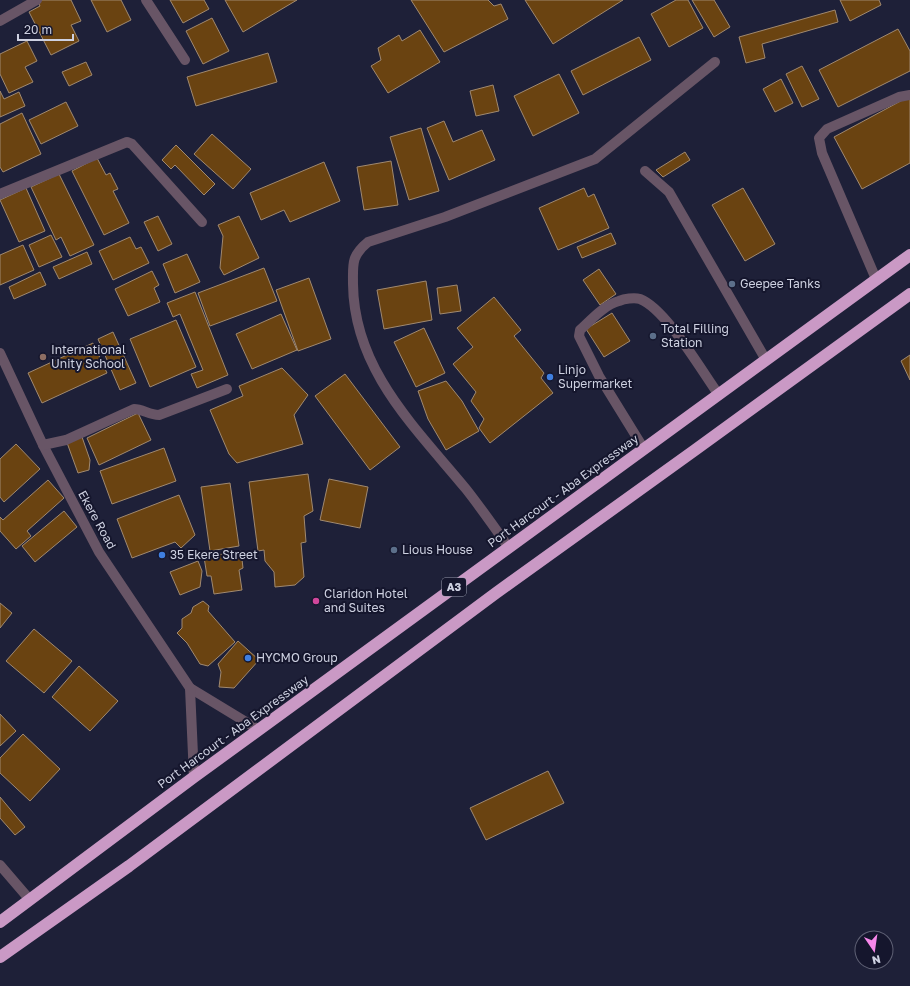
<svg xmlns="http://www.w3.org/2000/svg" width="910" height="986" viewBox="0 0 910 986" font-family="'Golos Text',sans-serif">
<rect width="100%" height="100%" fill="#1e2038"/>
<g fill="#6a4311" stroke="#a08970">
<polygon points="42,0 71,0 81,21 71,25 79,41 51,55 29,12 40,6 38,2"/>
<polygon points="91,0 121,0 131,20 107,32"/>
<polygon points="170,0 204,0 209,9 183,23"/>
<polygon points="225,0 297,0 243,32"/>
<polygon points="411,0 488,0 494,6 501,4 508,19 444,52"/>
<polygon points="525,0 623,0 553,44"/>
<polygon points="676,0 688,0 703,28 669,47 651,14"/>
<polygon points="692,0 714,0 730,27 714,37"/>
<polygon points="840,0 879,0 881,5 850,21"/>
<polygon points="835,10 838,22 762,44 765,58 746,63 739,37"/>
<polygon points="212,18 229,51 203,64 186,31"/>
<polygon points="898,29 910,51 910,71 838,107 819,70"/>
<polygon points="420,30 440,62 388,93 371,66 381,60 378,48 399,35 402,41"/>
<polygon points="639,37 651,60 583,95 571,71"/>
<polygon points="27,41 37,61 25,67 33,82 9,93 0,74 0,54"/>
<polygon points="268,53 277,82 196,106 187,77"/>
<polygon points="86,62 92,75 69,86 62,72"/>
<polygon points="802,66 819,99 802,107 786,74"/>
<polygon points="559,74 579,113 533,136 514,96"/>
<polygon points="781,79 793,103 775,112 763,89"/>
<polygon points="493,85 499,111 476,116 470,91"/>
<polygon points="0,91 4,99 19,92 25,106 0,117"/>
<polygon points="910,96 910,163 862,189 834,137"/>
<polygon points="66,102 78,126 41,144 29,120"/>
<polygon points="22,113 41,154 3,172 0,167 0,124"/>
<polygon points="444,121 453,142 482,130 495,160 449,180 427,128"/>
<polygon points="421,128 439,191 409,200 390,137"/>
<polygon points="212,134 251,169 233,189 194,154"/>
<polygon points="176,145 215,184 204,195 175,165 171,169 162,160"/>
<polygon points="685,152 690,160 663,177 656,170"/>
<polygon points="97,158 106,175 110,173 118,189 113,191 129,223 104,235 72,171"/>
<polygon points="391,161 398,205 364,210 357,167"/>
<polygon points="324,162 340,201 290,222 284,210 261,220 250,193"/>
<polygon points="59,174 94,245 70,256 61,237 56,240 31,187"/>
<polygon points="26,188 45,231 19,242 0,200"/>
<polygon points="584,188 588,197 594,194 609,228 558,250 539,208"/>
<polygon points="743,188 775,244 745,261 712,205"/>
<polygon points="158,216 172,244 158,251 144,222"/>
<polygon points="239,216 259,258 224,275 220,268 223,236 218,225"/>
<polygon points="611,233 616,244 582,258 577,247"/>
<polygon points="51,235 62,257 39,267 29,245"/>
<polygon points="130,237 136,249 141,247 149,263 113,280 99,251"/>
<polygon points="23,245 34,270 0,285 0,255"/>
<polygon points="87,252 92,264 59,279 53,267"/>
<polygon points="187,254 200,282 175,293 163,264"/>
<polygon points="264,268 277,301 210,326 198,293"/>
<polygon points="599,269 616,294 600,305 583,280"/>
<polygon points="152,271 159,285 154,288 160,302 128,316 115,289"/>
<polygon points="40,272 46,285 14,299 9,287"/>
<polygon points="309,278 331,339 298,351 276,290"/>
<polygon points="426,281 432,320 384,329 377,290"/>
<polygon points="457,285 461,311 440,314 437,288"/>
<polygon points="195,292 228,375 197,388 191,374 203,370 180,314 173,317 167,303"/>
<polygon points="494,297 521,330 514,336 544,373 541,378 553,393 490,443 479,428 484,419 471,401 476,392 453,364 473,347 457,328"/>
<polygon points="612,313 630,341 604,357 586,329"/>
<polygon points="281,314 297,350 252,369 236,334"/>
<polygon points="176,320 196,367 150,387 130,339"/>
<polygon points="424,328 445,373 416,387 394,342"/>
<polygon points="113,332 136,383 120,390 98,339"/>
<polygon points="93,343 107,373 42,403 28,373"/>
<polygon points="910,355 910,380 901,361"/>
<polygon points="282,368 308,395 294,415 303,444 237,463 229,454 210,410 243,396 239,386"/>
<polygon points="345,374 400,447 370,470 315,396"/>
<polygon points="446,381 462,401 479,431 446,450 428,419 418,391"/>
<polygon points="138,413 151,440 99,465 87,438"/>
<polygon points="81,434 90,460 89,470 78,473 66,440"/>
<polygon points="16,444 40,469 4,502 0,497 0,459"/>
<polygon points="164,448 176,481 112,504 100,471"/>
<polygon points="308,474 313,511 304,516 306,542 301,543 304,577 295,585 275,587 274,572 265,561 264,550 258,551 249,482"/>
<polygon points="329,479 368,487 360,528 320,520"/>
<polygon points="48,480 64,498 27,531 31,536 16,549 0,531 0,517 3,520"/>
<polygon points="230,483 239,546 210,551 201,487"/>
<polygon points="179,495 195,535 181,548 175,542 132,558 117,519"/>
<polygon points="64,511 77,527 35,562 22,546"/>
<polygon points="241,551 243,568 239,570 242,590 214,594 211,576 207,576 204,557"/>
<polygon points="198,561 202,571 200,587 180,595 170,572"/>
<polygon points="203,601 209,606 208,611 235,642 208,666 200,664 187,643 177,633 182,628 182,619 191,613 193,607"/>
<polygon points="0,603 12,613 0,628"/>
<polygon points="34,629 72,661 44,693 6,661"/>
<polygon points="238,641 259,660 234,688 219,687 221,672 218,664"/>
<polygon points="79,666 118,701 90,731 52,697"/>
<polygon points="0,714 16,731 0,746"/>
<polygon points="23,734 60,769 30,801 0,773 0,758"/>
<polygon points="548,771 564,803 486,840 470,808"/>
<polygon points="0,797 25,827 15,835 0,818"/>
</g>
<g fill="none" stroke-linecap="round" stroke-linejoin="round">
<g stroke="#685566" stroke-width="10">
<polyline points="146,0 185,60"/>
<polyline points="0,21 37,0"/>
<polyline points="645,171 669,192 766,360"/>
<polyline points="0,194 127,142 132,144 202,222"/>
<polyline points="876,279 822,153 819,138 827,129 899,97 910,95"/>
<polyline points="0,353 43,445 99,552 190,688 259,730"/>
<path d="M43 445 66 440 134 409C143 409 149 415 159 415L227 389"/>
<path d="M644 449 599 376 579 336 580 330C591 320 604 305 619 301 624 299 634 297 640 299 666 309 701 370 719 395"/>
<path d="M509 548C495 528 481 508 466 489 415 427 354 370 353 284 353 264 351 256 368 242L445 217 595 159 715 62"/>
<polyline points="190,688 194,777"/>
<polyline points="0,865 30,900"/>
</g>
<g stroke="#ca99c5" stroke-width="12">
<polyline points="0,922 194,777 910,255"/>
<polyline points="0,957 129,866 496,593 695,450 910,294"/>
</g>
</g>
<g fill="#5c6f8a" stroke="#15162d" stroke-width="1.5">
<circle cx="732" cy="284" r="4"/>
<circle cx="653" cy="336" r="4"/>
<circle cx="394" cy="550" r="4"/>
</g>
<circle fill="#8d6e63" stroke="#15162d" stroke-width="1.5" cx="43" cy="357" r="4"/>
<g fill="#3f7fe0" stroke="#15162d" stroke-width="1.5">
<circle cx="550" cy="377" r="4"/>
<circle cx="162" cy="555" r="4"/>
<circle cx="248" cy="658" r="4"/>
</g>
<circle fill="#d1479c" stroke="#15162d" stroke-width="1.5" cx="316" cy="601" r="4"/>
<g text-anchor="middle" stroke-width="4" stroke-linejoin="round" paint-order="stroke">
<rect fill="#15162d" stroke="#9699ab" stroke-width="1" x="442" y="578" width="24" height="18" rx="3"/>
<g font-size="11" font-weight="bold" fill="#ced1e1">
<text x="454" y="591">A3</text>
</g>
<g font-size="12" fill="#ced1e1" stroke="#15162d" text-anchor="start">
<text x="740" y="288">Geepee Tanks</text>
<text x="661" y="333">Total Filling<tspan x="661" dy="14">Station</tspan></text>
<text x="51" y="354">International<tspan x="51" dy="14">Unity School</tspan></text>
<text x="558" y="374">Linjo<tspan x="558" dy="14">Supermarket</tspan></text>
<text x="402" y="554">Lious House</text>
<text x="170" y="559">35 Ekere Street</text>
<text x="324" y="598">Claridon Hotel<tspan x="324" dy="14">and Suites</tspan></text>
<text x="256" y="662">HYCMO Group</text>
</g>
<g font-size="12" fill="#ced1e1" stroke="#15162d">
<text transform="translate(563 491) rotate(-36)" y="4">Port Harcourt - Aba Expressway</text>
<text transform="translate(97 520) rotate(61)" y="4">Ekere Road</text>
<text transform="translate(233 732) rotate(-36)" y="4">Port Harcourt - Aba Expressway</text>
</g>
</g>
<g transform="translate(874 950) rotate(167)"><circle r="19" fill="#15162d" stroke="#5f6175"/>
<path d="M0-3L7 15L0 10L-7 15Z" fill="#f888eb"/>
<text y="-6" font-size="11" font-weight="bold" text-anchor="middle" fill="#ced1e1">N</text>
</g>
<path d="M18 34v6h55v-6" fill="none" stroke="#ced1e1" stroke-width="2"/>
<text x="24" y="34" font-size="12" fill="#ced1e1" stroke="#15162d" stroke-width="3" paint-order="stroke">20 m</text>
</svg>
